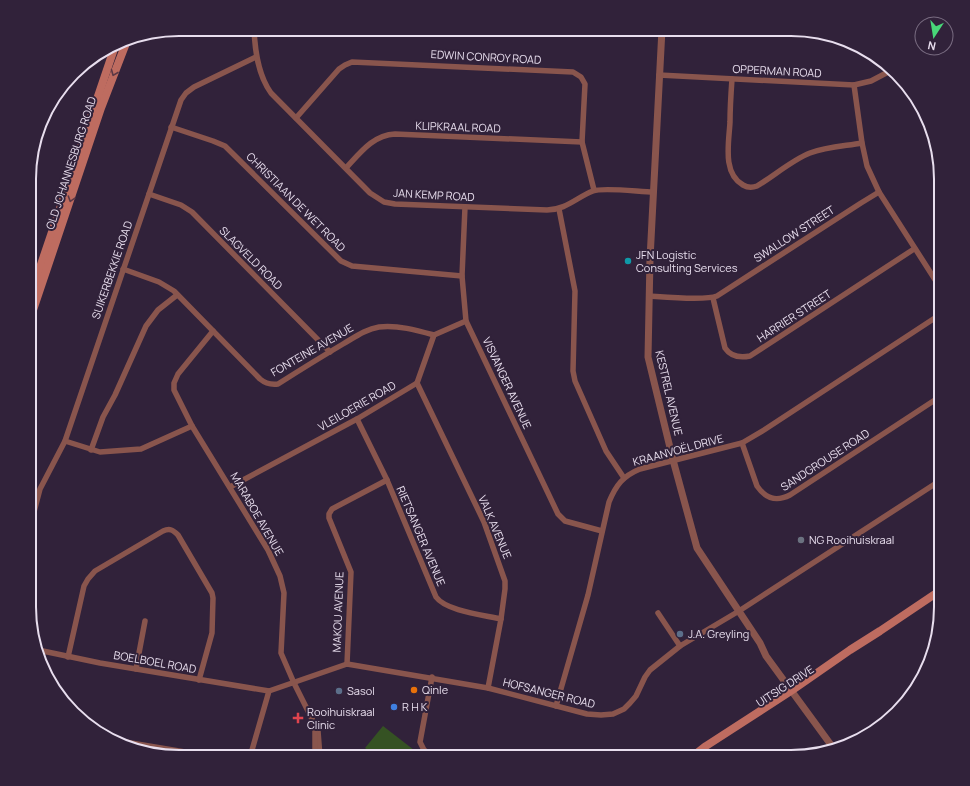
<svg xmlns="http://www.w3.org/2000/svg" width="970" height="786" viewBox="0 0 970 786" font-family="Manrope,sans-serif">
<rect width="100%" height="100%" fill="#31223a"/>
<polygon fill="#355223" points="383,726 414,750 409,757 377,757 365,748"/>
<g fill="none" stroke-linecap="round" stroke-linejoin="round">
<g stroke="#89554d" stroke-width="5.5">
<path d="M254 29C255 51 258 75 271 93L370 193 384 202 395 204 547 210C566 210 577 197 593 191 603 187 641 192 653 192"/>
<polyline points="659,75 854,85 871,81 892,70"/>
<path d="M732 79C731 93 730 108 730 122 729 142 722 173 743 185 748 188 752 188 757 186 774 176 792 160 810 153 826 147 845 146 862 143"/>
<polyline points="854,85 862,143 867,166 879,192 941,289"/>
<polyline points="296,118 339,69 345,65 352,62 573,72 581,77 585,84 582,142 594,190"/>
<polyline points="171,127 213,141 225,146 341,261 352,266 462,276"/>
<path d="M346 168C360 153 373 135 395 134L582 142"/>
<polyline points="149,194 181,205 192,212 330,352"/>
<polyline points="465,207 462,276 466,321 558,514 565,521 602,531"/>
<polyline points="559,209 575,291 573,371 575,381 606,451 624,478"/>
<path d="M123 269 159 282 174 291 260 379C266 384 271 385 278 384 300 370 321 357 343 344 355 337 366 329 379 327 398 325 416 330 434 335"/>
<path d="M649 296C664 297 705 301 717 296L861 203 879 192"/>
<path d="M713 298 725 348C731 357 740 358 750 356L914 249"/>
<polyline points="213,331 178,374 174,383 174,390 192,426 268,550 280,576 284,593 281,653 294,683 318,731 320,757"/>
<polyline points="417,383 484,522 505,581 505,589 501,619 488,688"/>
<path d="M357 419 387 480 436 597C446 611 484 615 501 619"/>
<polyline points="65,441 100,452 141,449 192,426"/>
<path d="M742 443 757 486C766 499 776 502 790 495L941 396"/>
<polyline points="91,450 103,417 115,395 146,326 158,310 177,295"/>
<polyline points="230,487 357,419 417,383 434,335 466,321"/>
<polyline points="30,527 40,489 65,441 181,100 186,93 194,87 256,57"/>
<polyline points="658,613 680,646"/>
<polyline points="38,650 100,663 269,691"/>
<path d="M68 657 84 586 88 579 95 571 163 531C170 528 173 530 178 535L212 593 213 598 212 633 199 680"/>
<polyline points="347,664 351,572 329,518 329,514 332,509 387,480"/>
<polyline points="136,669 145,621"/>
<polyline points="432,677 420,742 424,750 430,754 495,753"/>
<path d="M556 706 588 595 609 502C616 485 623 476 640 469L742 443 764 430 941 314"/>
<polyline points="315,726 315,757"/>
<polyline points="113,740 215,757"/>
<polyline points="250,757 269,691 347,664 488,688 587,714 601,715 613,714 624,709 630,703 636,696 645,677 650,670 680,646 739,611 941,480"/>
</g>
<polyline stroke="#89554d" stroke-width="7" points="662,29 650,259 648,357 673,460 697,548 760,643 766,656 834,749"/>
<g stroke="#be6c60" stroke-width="8">
<polyline points="30,297 115,46"/>
<polyline points="30,319 101,108 128,38"/>
<polyline points="692,757 706,746 791,691 850,650 880,631 941,590"/>
</g>
</g>
<defs><path id="oneway-chevron" d="M-2-3.5L2.5 0L-2 3.5" fill="none" stroke-width="1.6" stroke-linecap="round" stroke-linejoin="round"/></defs>
<g stroke="#5b3845">
<use href="#oneway-chevron" transform="translate(114 73) rotate(112)"/>
<use href="#oneway-chevron" transform="translate(71 199) rotate(108)"/>
</g>
<circle fill="#0f9aa8" stroke="#31223a" stroke-width="1.5" cx="628" cy="261" r="4"/>
<circle fill="#6b7280" stroke="#31223a" stroke-width="1.5" cx="801" cy="540" r="4"/>
<g fill="#5c6f8a" stroke="#31223a" stroke-width="1.5">
<circle cx="680" cy="634" r="4"/>
<circle cx="339" cy="691" r="4"/>
</g>
<circle fill="#e8710a" stroke="#31223a" stroke-width="1.5" cx="414" cy="690" r="4"/>
<circle fill="#3f7fe0" stroke="#31223a" stroke-width="1.5" cx="394" cy="707" r="4"/>
<path fill="#e0444e" stroke="#31223a" stroke-width="1.5" d="M296 712h4v4h4v4h-4v4h-4v-4h-4v-4h4z"/>
<g text-anchor="middle" stroke-width="4" stroke-linejoin="round" paint-order="stroke">
<g font-size="11" fill="#e8deee" stroke="#31223a">
<text transform="translate(486 57) rotate(3)" y="4">EDWIN CONROY ROAD</text>
<text transform="translate(777 71) rotate(3)" y="4">OPPERMAN ROAD</text>
<text transform="translate(458 127) rotate(2)" y="4">KLIPKRAAL ROAD</text>
<text transform="translate(71 163) rotate(-72)" y="4">OLD JOHANNESBURG ROAD</text>
<text transform="translate(434 195) rotate(3)" y="4">JAN KEMP ROAD</text>
<text transform="translate(296 202) rotate(45)" y="4">CHRISTIAAN DE WET ROAD</text>
<text transform="translate(794 234) rotate(-33)" y="4">SWALLOW STREET</text>
<text transform="translate(251 258) rotate(45)" y="4">SLAGVELD ROAD</text>
<text transform="translate(112 270) rotate(-71)" y="4">SUIKERBEKKIE ROAD</text>
<text transform="translate(794 316) rotate(-33)" y="4">HARRIER STREET</text>
<text transform="translate(312 350) rotate(-30)" y="4">FONTEINE AVENUE</text>
<text transform="translate(507 383) rotate(65)" y="4">VISVANGER AVENUE</text>
<text transform="translate(669 393) rotate(77)" y="4">KESTREL AVENUE</text>
<text transform="translate(357 406) rotate(-30)" y="4">VLEILOERIE ROAD</text>
<text transform="translate(678 450) rotate(-15)" y="4">KRAANVOËL DRIVE</text>
<text transform="translate(825 460) rotate(-33)" y="4">SANDGROUSE ROAD</text>
<text transform="translate(257 514) rotate(60)" y="4">MARABOE AVENUE</text>
<text transform="translate(495 527) rotate(67)" y="4">VALK AVENUE</text>
<text transform="translate(421 536) rotate(67)" y="4">RIETSANGER AVENUE</text>
<text transform="translate(338 612) rotate(-88)" y="4">MAKOU AVENUE</text>
<text transform="translate(155 662) rotate(10)" y="4">BOELBOEL ROAD</text>
<text transform="translate(785 686) rotate(-33)" y="4">UITSIG DRIVE</text>
<text transform="translate(549 693) rotate(14)" y="4">HOFSANGER ROAD</text>
</g>
<g font-size="11" fill="#e8deee" stroke="#31223a" text-anchor="start">
<text x="636" y="259">JFN Logistic<tspan x="636" dy="13">Consulting Services</tspan></text>
<text x="809" y="544">NG Rooihuiskraal</text>
<text x="688" y="638">J.A. Greyling</text>
<text x="422" y="694">Qinle</text>
<text x="347" y="695">Sasol</text>
<text x="402" y="711">R H K</text>
<text x="307" y="716">Rooihuiskraal<tspan x="307" dy="13">Clinic</tspan></text>
</g>
</g>
<path d="M0 0H970V786H0ZM179 36H791A143 143 0 0 1 934 179V607A143 143 0 0 1 791 750H179A143 143 0 0 1 36 607V179A143 143 0 0 1 179 36Z" fill="#31223a" fill-rule="evenodd"/>
<path fill="none" stroke="#e8deee" stroke-width="2" d="M179 36H791A143 143 0 0 1 934 179V607A143 143 0 0 1 791 750H179A143 143 0 0 1 36 607V179A143 143 0 0 1 179 36Z"/>
<g transform="translate(934 36) rotate(192)"><circle r="19" fill="#31223a" stroke="#7a6d82"/>
<path d="M0-3L7 15L0 10L-7 15Z" fill="#48d778"/>
<text y="-6" font-size="11" font-weight="bold" text-anchor="middle" fill="#e8deee">N</text>
</g>
</svg>
